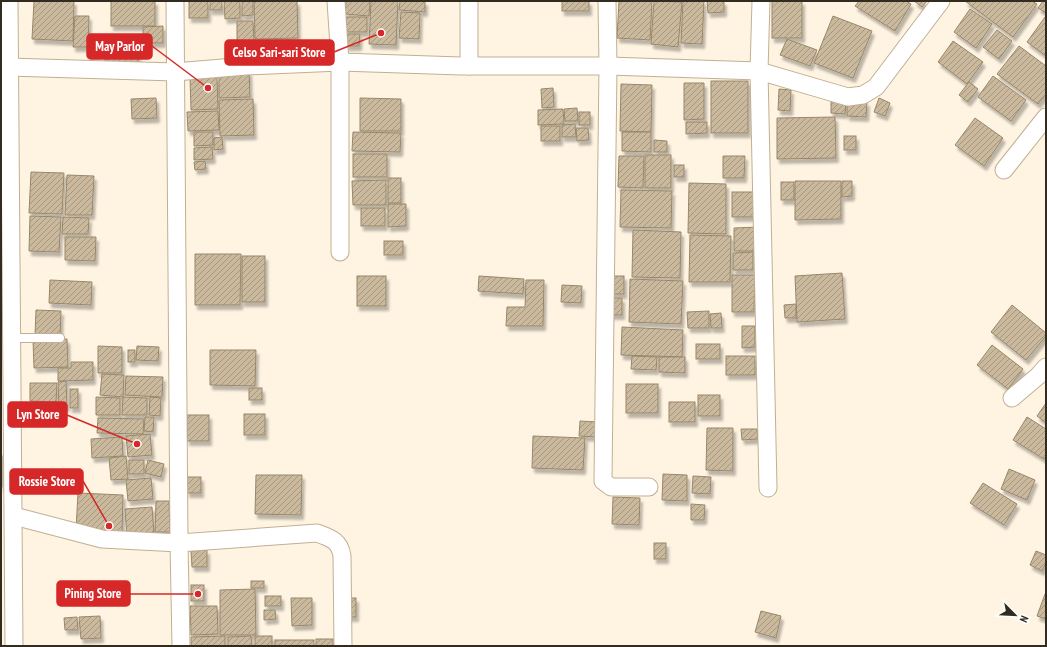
<svg xmlns="http://www.w3.org/2000/svg" width="1047" height="647" viewBox="0 0 1047 647" font-family="'PT Sans Narrow',sans-serif">
<defs>
<pattern id="building-hatch" width="6" height="6" patternUnits="userSpaceOnUse"><rect width="6" height="6" fill="#cab99c"/><path d="M-1 1l2-2M0 6l6-6M5 7l2-2" fill="none" stroke="#a5977f"/></pattern>
<filter id="shadow"><feDropShadow dx="2.5" dy="4.5" stdDeviation="1" flood-color="#0004"/></filter>
</defs>
<rect width="100%" height="100%" fill="#fff4e2"/>
<g fill="url(#building-hatch)" stroke="#97876b" filter="url(#shadow)">
<polygon points="34,1 74,1 73,41 32,39"/>
<rect x="111" y="1" width="44" height="25"/>
<rect x="189" y="1" width="19" height="17"/>
<rect x="210" y="1" width="12" height="9"/>
<polygon points="224,1 240,1 240,18 225,19"/>
<polygon points="242,1 253,1 253,15 242,16"/>
<polygon points="254,1 297,1 298,38 255,39"/>
<polygon points="346,1 370,1 369,16 345,14"/>
<polygon points="371,1 398,1 396,45 369,44"/>
<polygon points="400,1 425,1 425,12 399,10"/>
<rect x="562" y="1" width="27" height="10"/>
<polygon points="619,1 652,1 650,40 617,38"/>
<polygon points="654,1 682,2 678,47 651,44"/>
<polygon points="683,1 704,1 702,44 681,43"/>
<polygon points="707,1 724,1 724,12 708,13"/>
<rect x="772" y="1" width="30" height="37"/>
<polygon points="859,1 906,1 911,4 895,31 855,6"/>
<polygon points="914,1 927,1 922,7"/>
<polygon points="965,1 1032,1 1037,4 1013,37"/>
<polygon points="1043,1 1046,1 1046,13 1038,8"/>
<polygon points="970,9 992,24 976,48 954,32"/>
<polygon points="401,12 420,13 419,39 399,38"/>
<polygon points="75,16 89,16 88,47 73,47"/>
<polygon points="833,16 872,31 853,78 814,63"/>
<rect x="346" y="17" width="21" height="15"/>
<polygon points="1045,17 1046,18 1046,56 1027,42"/>
<polygon points="237,21 253,21 254,42 237,42"/>
<polygon points="163,26 163,43 143,43 143,27"/>
<polygon points="997,30 1012,41 999,59 983,47"/>
<polygon points="347,34 360,34 359,46 346,46"/>
<polygon points="787,39 817,50 810,66 780,55"/>
<polygon points="953,41 983,62 967,84 938,62"/>
<rect x="105" y="45" width="33" height="21"/>
<polygon points="1019,46 1046,66 1046,94 1038,104 997,74"/>
<polygon points="249,71 250,97 219,98 219,72"/>
<polygon points="993,76 1026,100 1011,121 978,97"/>
<polygon points="190,77 217,77 218,109 191,110"/>
<rect x="711" y="81" width="37" height="52"/>
<polygon points="969,82 978,89 968,102 959,95"/>
<polygon points="684,83 704,83 704,119 684,120"/>
<polygon points="621,84 652,85 651,132 620,131"/>
<polygon points="553,88 554,107 542,108 541,89"/>
<polygon points="779,89 791,90 790,111 778,110"/>
<polygon points="156,98 157,118 132,119 131,99"/>
<polygon points="360,98 401,99 401,131 360,131"/>
<polygon points="879,98 890,103 885,116 874,112"/>
<polygon points="253,99 254,135 220,136 219,100"/>
<polygon points="847,100 867,102 866,117 847,116"/>
<polygon points="831,101 846,102 845,114 831,113"/>
<polygon points="577,108 578,121 565,121 564,109"/>
<polygon points="563,109 564,124 538,125 538,110"/>
<polygon points="218,111 219,130 188,131 187,112"/>
<rect x="579" y="112" width="11" height="13"/>
<polygon points="835,117 836,158 777,159 777,118"/>
<polygon points="975,118 1003,138 984,166 955,145"/>
<polygon points="686,122 707,122 707,133 686,134"/>
<polygon points="575,124 576,137 562,137 562,125"/>
<rect x="541" y="126" width="19" height="15"/>
<polygon points="576,128 588,128 589,140 577,141"/>
<polygon points="194,132 213,132 213,145 194,146"/>
<polygon points="353,132 401,133 400,152 352,151"/>
<polygon points="622,132 651,132 651,152 622,151"/>
<rect x="844" y="136" width="12" height="14"/>
<polygon points="222,137 223,149 214,150 214,138"/>
<polygon points="654,140 667,141 667,152 654,152"/>
<polygon points="212,147 213,159 194,160 194,148"/>
<rect x="353" y="154" width="34" height="23"/>
<rect x="645" y="155" width="26" height="33"/>
<polygon points="619,156 644,156 643,188 618,187"/>
<polygon points="723,156 745,156 744,178 723,178"/>
<polygon points="205,161 206,169 195,170 194,162"/>
<rect x="674" y="165" width="10" height="12"/>
<polygon points="31,172 64,173 62,214 29,213"/>
<polygon points="67,175 94,176 92,215 65,215"/>
<rect x="388" y="178" width="13" height="25"/>
<polygon points="386,180 386,205 353,205 352,181"/>
<polygon points="795,181 841,181 841,219 795,220"/>
<polygon points="842,181 852,181 852,196 842,197"/>
<rect x="781" y="182" width="13" height="18"/>
<polygon points="689,183 726,184 726,234 688,233"/>
<polygon points="621,190 672,191 671,228 620,227"/>
<rect x="732" y="192" width="26" height="25"/>
<polygon points="388,204 406,204 406,226 388,227"/>
<rect x="361" y="208" width="24" height="18"/>
<polygon points="30,216 61,217 59,252 29,251"/>
<polygon points="63,217 89,218 88,234 62,234"/>
<polygon points="758,227 758,251 734,251 734,228"/>
<polygon points="633,230 681,232 680,278 632,277"/>
<polygon points="690,235 731,236 730,282 689,282"/>
<polygon points="65,237 96,237 95,261 65,260"/>
<rect x="384" y="241" width="19" height="14"/>
<polygon points="753,252 753,270 733,270 733,253"/>
<polygon points="195,254 241,254 240,305 195,305"/>
<rect x="242" y="256" width="23" height="46"/>
<polygon points="842,273 845,319 797,322 795,276"/>
<polygon points="732,275 755,275 754,312 732,312"/>
<rect x="357" y="276" width="29" height="30"/>
<polygon points="479,276 524,279 523,294 478,291"/>
<rect x="608" y="276" width="16" height="18"/>
<polygon points="630,279 683,281 681,324 629,322"/>
<polygon points="50,280 92,282 91,305 49,303"/>
<polygon points="526,280 544,280 543,326 506,326 507,307 525,307"/>
<polygon points="562,285 582,286 581,303 561,302"/>
<rect x="607" y="298" width="15" height="17"/>
<polygon points="796,304 796,318 785,318 784,305"/>
<polygon points="1012,305 1046,333 1046,336 1026,360 991,332"/>
<polygon points="36,310 61,311 60,336 35,335"/>
<polygon points="709,311 709,328 688,328 687,312"/>
<polygon points="721,313 722,328 711,328 710,314"/>
<polygon points="742,326 755,326 755,347 742,348"/>
<polygon points="622,327 683,330 682,357 621,355"/>
<polygon points="67,339 68,367 34,368 33,340"/>
<rect x="696" y="344" width="24" height="15"/>
<polygon points="992,345 1023,369 1008,389 977,365"/>
<polygon points="98,346 122,347 122,373 98,373"/>
<polygon points="137,346 159,347 158,361 136,360"/>
<rect x="128" y="350" width="7" height="12"/>
<polygon points="210,350 256,350 255,386 210,385"/>
<polygon points="632,356 657,357 656,370 631,369"/>
<rect x="726" y="356" width="29" height="19"/>
<polygon points="659,357 685,357 685,373 659,372"/>
<polygon points="71,362 93,362 93,380 58,381 58,368 71,368"/>
<polygon points="102,374 124,375 123,397 100,395"/>
<polygon points="126,376 163,377 162,397 125,395"/>
<polygon points="66,381 67,407 59,407 58,382"/>
<polygon points="30,383 57,383 56,402 30,401"/>
<rect x="626" y="384" width="32" height="29"/>
<rect x="249" y="388" width="13" height="12"/>
<rect x="70" y="389" width="8" height="19"/>
<rect x="698" y="395" width="22" height="21"/>
<polygon points="96,397 120,398 120,415 96,415"/>
<polygon points="123,397 147,398 147,415 122,415"/>
<polygon points="150,397 161,398 160,416 149,415"/>
<rect x="669" y="402" width="26" height="20"/>
<polygon points="1046,403 1046,423 1037,416"/>
<rect x="244" y="414" width="21" height="21"/>
<rect x="187" y="415" width="22" height="26"/>
<polygon points="145,417 154,417 153,432 144,431"/>
<polygon points="1027,417 1046,429 1046,456 1044,459 1013,440"/>
<polygon points="98,418 144,419 143,434 97,433"/>
<polygon points="580,421 598,422 597,437 579,436"/>
<polygon points="707,428 733,428 733,471 706,470"/>
<polygon points="741,429 757,429 758,439 742,440"/>
<polygon points="150,434 152,455 128,457 126,436"/>
<polygon points="533,436 585,438 583,470 532,468"/>
<polygon points="122,437 123,456 92,458 91,439"/>
<rect x="1" y="456" width="1" height="31"/>
<polygon points="126,456 128,479 111,480 109,458"/>
<rect x="129" y="460" width="15" height="14"/>
<polygon points="148,460 164,464 161,477 145,473"/>
<polygon points="1009,469 1035,480 1027,500 1001,489"/>
<polygon points="663,474 687,475 687,501 662,500"/>
<polygon points="256,475 302,475 301,515 255,514"/>
<polygon points="693,476 711,477 710,494 692,493"/>
<rect x="187" y="477" width="14" height="16"/>
<polygon points="151,478 153,499 128,501 126,480"/>
<polygon points="983,483 1017,504 1004,525 970,503"/>
<polygon points="78,493 123,495 122,532 76,530"/>
<polygon points="613,497 640,498 639,525 612,524"/>
<polygon points="156,501 169,501 170,532 155,532"/>
<polygon points="691,504 705,505 704,520 691,520"/>
<polygon points="152,507 154,534 127,537 125,509"/>
<rect x="654" y="543" width="12" height="16"/>
<polygon points="207,550 207,567 192,567 191,551"/>
<polygon points="1036,551 1046,555 1046,563 1042,571 1030,565"/>
<rect x="251" y="581" width="13" height="7"/>
<rect x="191" y="585" width="13" height="16"/>
<polygon points="255,589 256,635 220,635 220,590"/>
<polygon points="1045,594 1046,595 1046,619 1037,616"/>
<rect x="265" y="596" width="16" height="10"/>
<polygon points="291,598 312,598 312,625 292,626"/>
<rect x="344" y="598" width="12" height="19"/>
<polygon points="190,606 217,606 218,634 191,635"/>
<polygon points="264,610 275,610 276,619 264,620"/>
<polygon points="761,611 781,616 776,638 755,632"/>
<polygon points="100,616 101,638 81,639 79,617"/>
<polygon points="77,617 78,630 65,630 64,618"/>
<polygon points="225,636 225,646 191,646 191,637"/>
<polygon points="251,636 252,646 228,646 228,637"/>
<rect x="255" y="636" width="17" height="10"/>
<rect x="316" y="639" width="17" height="7"/>
<rect x="275" y="640" width="39" height="6"/>
</g>
<g fill="none" stroke-linecap="round" stroke-linejoin="round">
<defs>
<polyline id="service" points="12,338 60,338"/>
<g id="minor">
<polyline points="9,1 14,646"/>
<path d="M175 1 179 543 317 533C331 538 340 541 342 556L343 646"/>
<polyline points="336,1 340,62 340,252"/>
<polyline points="469,1 469,66"/>
<polyline points="607,1 608,66 603,481 611,487 649,487"/>
<polyline points="761,1 759,71 768,488"/>
<polyline points="8,67 175,72 246,66 340,62 461,66 608,66 759,71 848,97 863,95 876,87 941,1"/>
<polyline points="1004,170 1046,117"/>
<polyline points="1012,398 1038,376 1046,367"/>
<polyline points="14,516 102,539 179,543 181,646"/>
</g>
</defs>
<use href="#service" stroke="#c1af93" stroke-width="10"/>
<use href="#minor" stroke="#c1af93" stroke-width="19"/>
<use href="#service" stroke="#fff" stroke-width="8"/>
<use href="#minor" stroke="#fff" stroke-width="17"/>
</g>
<path fill="none" stroke="#d62828" stroke-width="1.5" d="M208 88L152 46M381 33L334 52M137 444L67 415M109 526L83 481M198 594L130 594"/>
<g fill="#d62828" stroke="#fff" stroke-width="1.5">
<circle cx="208" cy="88" r="4"/>
<circle cx="381" cy="33" r="4"/>
<circle cx="137" cy="444" r="4"/>
<circle cx="109" cy="526" r="4"/>
<circle cx="198" cy="594" r="4"/>
</g>
<g fill="#d62828" stroke="#d62828" stroke-width="1.5">
<rect x="87" y="34" width="65" height="25" rx="4"/>
<rect x="225" y="40" width="109" height="25" rx="4"/>
<rect x="8" y="402" width="59" height="25" rx="4"/>
<rect x="10" y="469" width="73" height="25" rx="4"/>
<rect x="57" y="581" width="73" height="25" rx="4"/>
</g>
<g font-size="13" text-anchor="middle" font-weight="bold" fill="#fff">
<text x="120" y="51">May Parlor</text>
<text x="279" y="57">Celso Sari-sari Store</text>
<text x="38" y="419">Lyn Store</text>
<text x="47" y="486">Rossie Store</text>
<text x="93" y="598">Pining Store</text>
</g>
<rect width="1047" height="647" fill="none" stroke="#322b1f" stroke-width="4"/>
<g transform="translate(1015 615) rotate(114)" stroke="#ffffff" stroke-width="3" paint-order="stroke">
<path d="M0-3L7 15L0 10L-7 15Z" fill="#322b1f"/>
<text y="-6" font-size="11" font-weight="bold" text-anchor="middle" fill="#322b1f">N</text>
</g>
</svg>
